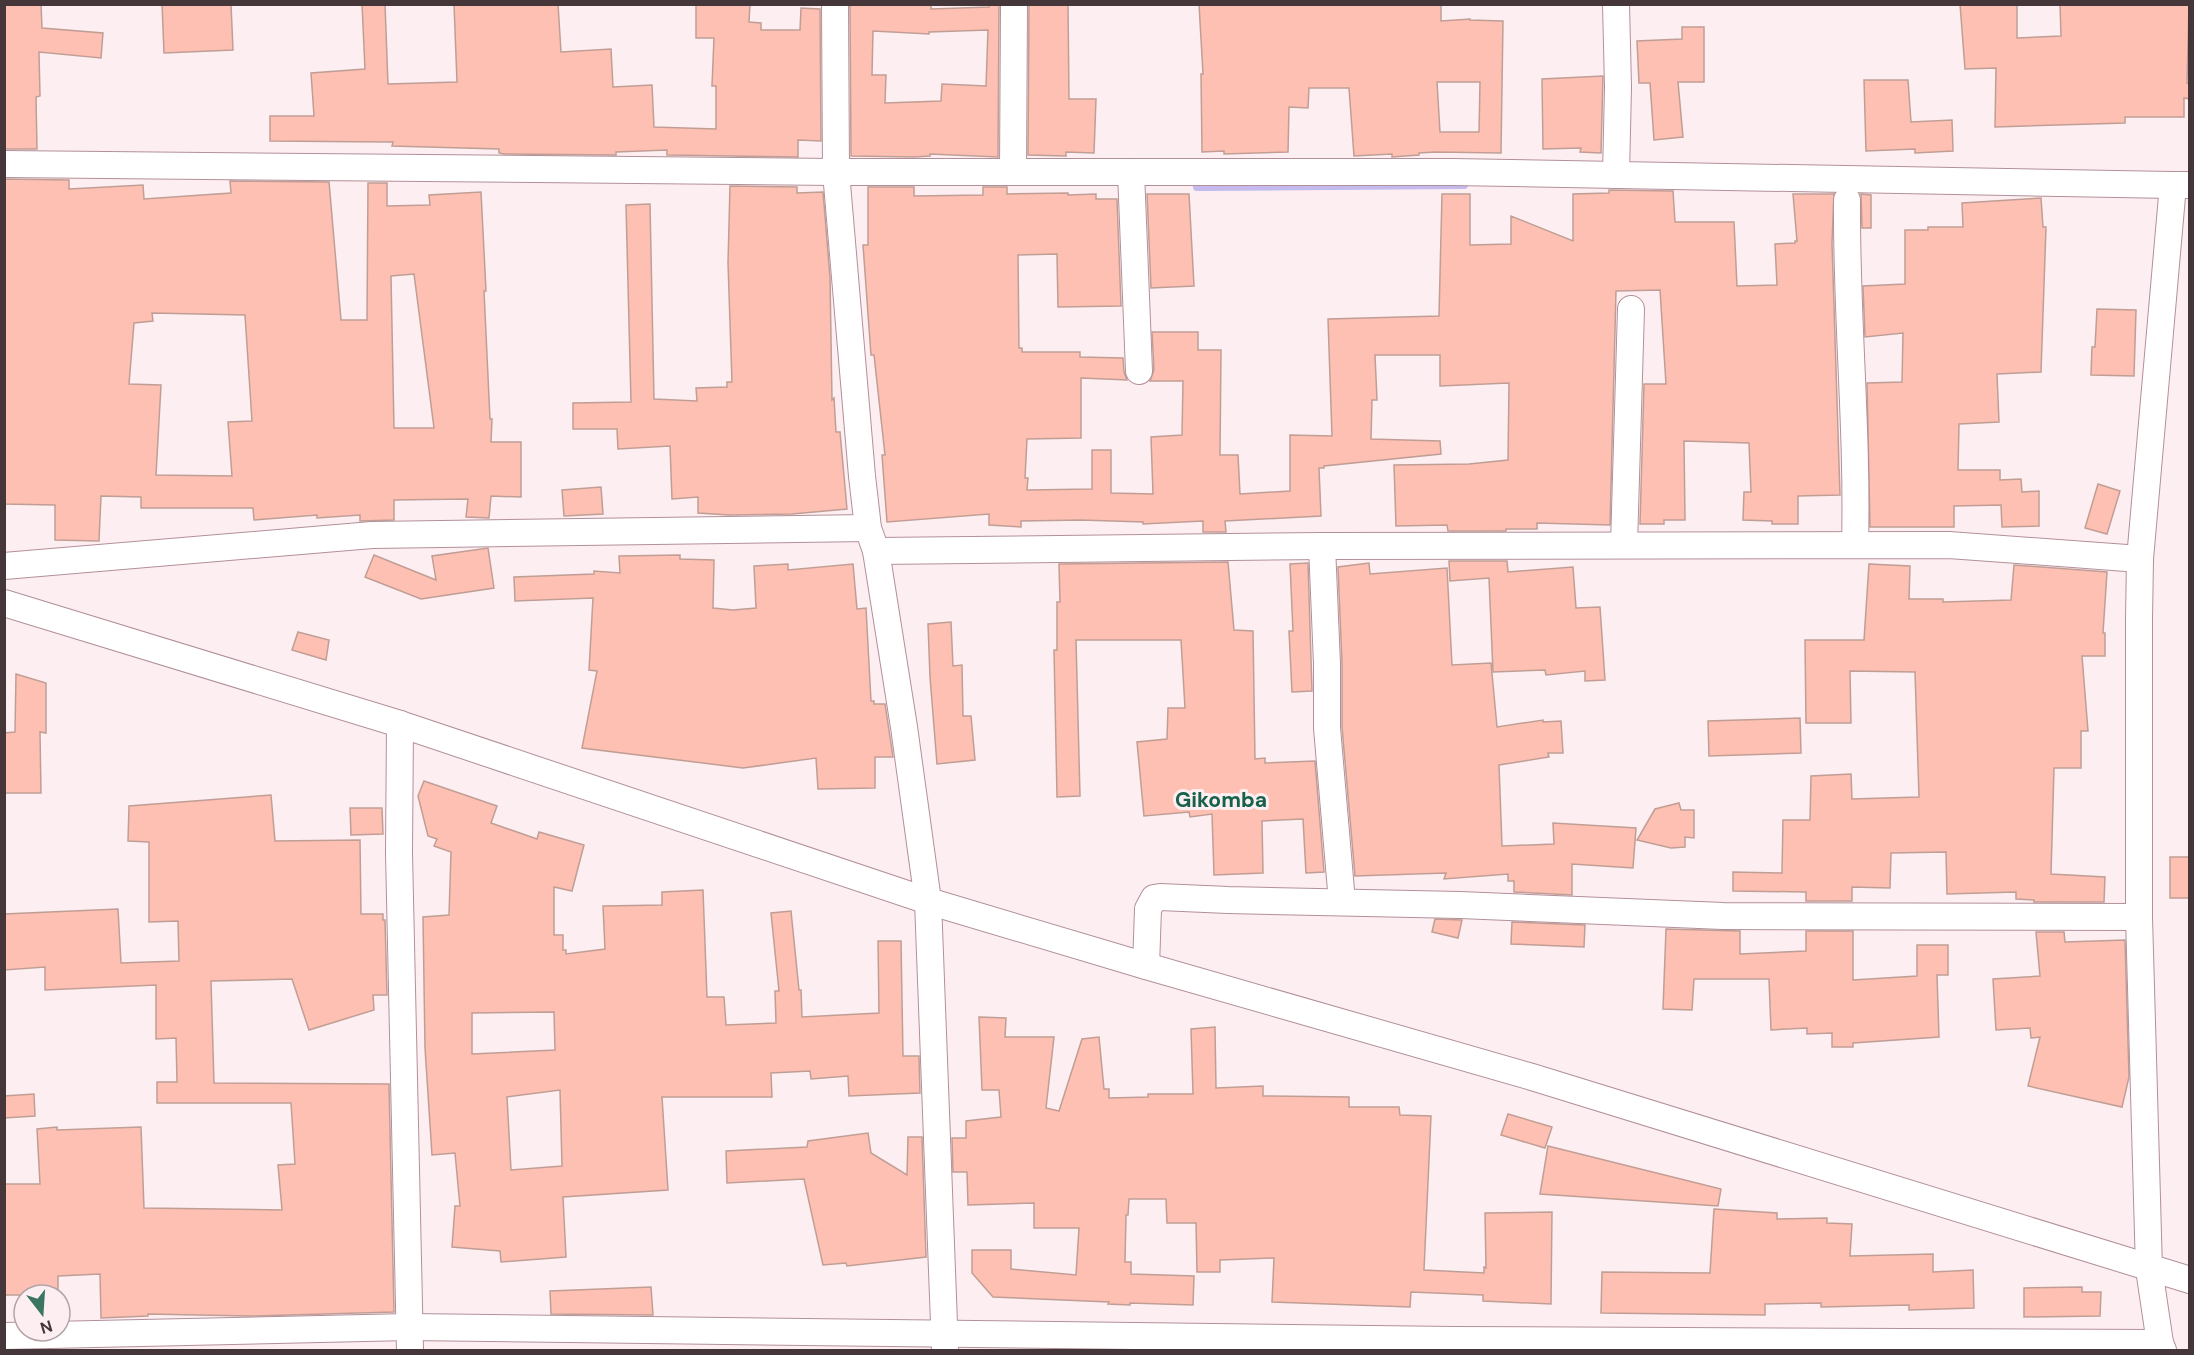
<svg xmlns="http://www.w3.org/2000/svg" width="2194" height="1355" viewBox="0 0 2194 1355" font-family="'DM Sans',sans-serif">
<rect width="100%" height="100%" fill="#fdeef2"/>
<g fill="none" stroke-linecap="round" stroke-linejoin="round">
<polyline stroke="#c4baee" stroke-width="8" points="1197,187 1464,185"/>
</g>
<g fill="#fdc0b2" stroke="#c19e95" stroke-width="1.5" fill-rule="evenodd">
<polygon points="4,4 41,4 42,28 103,33 101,58 39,52 40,96 36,97 37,149 4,149"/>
<polygon points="162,4 231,4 233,50 164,53"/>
<polygon points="362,4 385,4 388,84 457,82 454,4 558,4 561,52 611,49 613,87 652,85 654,127 716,129 716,86 712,86 714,38 696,38 696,4 750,4 749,22 761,23 761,30 800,30 801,8 820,9 821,141 798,140 798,157 667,155 667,150 616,152 616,155 504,154 499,153 499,149 392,146 393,142 388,142 270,141 270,116 314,116 311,73 365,69"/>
<path d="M850 4 931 5V9L989 7V4H999L998 157 930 154V156L914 157 851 156ZM988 30 986 86 942 84 941 101 885 103 886 75H872L873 31 929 34V32Z"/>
<polygon points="1029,4 1068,4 1069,99 1096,99 1094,153 1066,152 1066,156 1028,155"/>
<path d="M1199 4H1441V21L1470 19V20L1503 21 1501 153 1436 152 1419 153V155L1392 157V154L1354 156 1349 88H1309L1308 108 1289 107 1288 152 1224 154V151L1202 152 1201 74H1203ZM1437 82H1480L1479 132H1440Z"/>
<polygon points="1960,4 2017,4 2017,38 2061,36 2060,4 2189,4 2187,83 2190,85 2190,99 2184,98 2184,117 2125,117 2125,123 1995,127 1996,68 1965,69"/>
<polygon points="1682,27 1704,27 1704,82 1678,82 1683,137 1654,140 1650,83 1639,83 1637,41 1682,39"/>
<polygon points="1603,76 1601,153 1580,152 1581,148 1543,149 1542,79"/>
<polygon points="1864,80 1908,80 1911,122 1952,120 1953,151 1915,153 1915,149 1866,151"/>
<path d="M4 179 69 180V189L143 185 144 199 231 193 230 181 329 182 341 320H367L368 183H387V206L430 205 429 195 481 192 486 291H484L490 419H492L491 442H521V497L491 496 489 518 466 517 468 499 394 500V520L360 521V515L317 518V515L254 520 253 508H141V497L101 496 99 541 55 540V505L4 504ZM414 274 434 428H394L391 276ZM152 313 245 315 252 421 228 422 232 476 156 475 161 385 129 384 134 323 153 321Z"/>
<polygon points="730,186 797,187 797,193 823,192 830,277 832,400 834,398 836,432 840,432 847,509 792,514 729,515 698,513 698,497 672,499 670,446 618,449 617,429 573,429 573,403 631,402 626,205 650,204 654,399 697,401 696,388 727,387 727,382 732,382 728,263"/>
<polygon points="868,187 914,187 914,196 983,195 983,187 1007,187 1007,194 1068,193 1068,195 1096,194 1096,199 1117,199 1121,306 1058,307 1057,254 1018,255 1019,348 1022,348 1022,352 1080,352 1080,357 1123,358 1124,372 1127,380 1081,378 1081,438 1027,439 1025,478 1028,478 1027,490 1092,489 1092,450 1111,450 1111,493 1153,494 1151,437 1182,435 1183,381 1150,381 1154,370 1152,332 1198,332 1198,350 1221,350 1220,455 1238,455 1240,494 1290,491 1290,435 1332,436 1328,319 1439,316 1442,194 1470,194 1470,245 1511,244 1511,216 1573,241 1573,194 1609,193 1609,190 1673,191 1675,222 1734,222 1737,286 1777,285 1775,244 1795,243 1795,241 1797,241 1793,194 1834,194 1832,243 1840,495 1798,496 1798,524 1772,524 1772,521 1743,520 1744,492 1751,492 1749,443 1684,441 1685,520 1664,520 1664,524 1640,524 1644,384 1666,384 1660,290 1616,291 1610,525 1537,523 1537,529 1506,529 1506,531 1448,531 1447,525 1396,526 1394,465 1469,464 1508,460 1509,383 1440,386 1440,355 1375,355 1377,400 1372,400 1371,439 1440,441 1441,454 1324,466 1324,468 1319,468 1321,516 1225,521 1226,532 1203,532 1203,521 1143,524 1143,522 1081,520 1021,521 1021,527 989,525 989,514 887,522 882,455 885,455 874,355 871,355 863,245 868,245"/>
<polygon points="1147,194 1189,194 1194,286 1151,288"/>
<polygon points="1861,194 1871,195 1871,228 1862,228"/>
<polygon points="2041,198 2043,227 2046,227 2041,372 1997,374 1999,422 1959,424 1958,470 2000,470 2000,480 2021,479 2022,492 2039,491 2039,526 2002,527 2001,505 1954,506 1954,527 1870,527 1867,383 1902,382 1903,333 1865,337 1863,286 1905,284 1905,230 1928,230 1928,227 1963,227 1962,203"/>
<polygon points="2097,309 2136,310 2134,376 2091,375 2092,347 2095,347"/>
<polygon points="2098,484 2120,491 2107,534 2085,528"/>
<polygon points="601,487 603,514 564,516 562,490"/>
<polygon points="488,548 494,588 421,599 365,577 374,555 436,580 432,556"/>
<polygon points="680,555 680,559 714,560 713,608 733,610 756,608 754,566 788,564 788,570 853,564 857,609 866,608 871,701 874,701 874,704 885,704 893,757 875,757 875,788 818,789 816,758 743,768 582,748 597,671 589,670 593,598 515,601 514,577 594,574 594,571 620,573 619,556"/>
<polygon points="1449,561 1507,561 1508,572 1573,567 1576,608 1600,607 1605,680 1585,681 1585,671 1546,675 1545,670 1493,672 1489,578 1450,581"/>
<polygon points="1228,562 1234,630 1253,631 1255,759 1265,758 1265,763 1315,761 1324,872 1306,873 1303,819 1262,821 1263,873 1214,875 1212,814 1190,817 1189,812 1144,816 1137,742 1167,739 1168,708 1185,708 1181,640 1076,640 1080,796 1057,797 1054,650 1057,650 1057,602 1060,602 1059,564"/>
<polygon points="1308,563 1312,691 1292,692 1289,631 1293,631 1290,564"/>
<polygon points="1369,563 1370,574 1447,568 1452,665 1491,663 1497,727 1543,720 1543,722 1561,721 1563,753 1548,753 1549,757 1499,765 1502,846 1554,844 1553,823 1636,828 1633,868 1572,864 1572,895 1514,892 1514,881 1508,881 1508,874 1444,879 1446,873 1355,876 1342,727 1342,664 1338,567"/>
<polygon points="1869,564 1910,566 1909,599 1943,599 1943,602 2011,600 2014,565 2107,572 2103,633 2105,633 2105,656 2082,656 2088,731 2081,731 2081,768 2054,768 2051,874 2105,877 2104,902 2034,902 2034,900 2016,899 2016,892 1947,894 1946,852 1891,853 1890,888 1852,887 1852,901 1806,901 1806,892 1733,891 1733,872 1782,873 1783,820 1810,820 1811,776 1851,774 1852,799 1919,797 1915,672 1850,671 1851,723 1806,723 1805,640 1864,640"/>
<polygon points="951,622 953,666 962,665 963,716 971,716 975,760 937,764 930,677 928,624"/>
<polygon points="298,632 329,640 326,660 292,650"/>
<polygon points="16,674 46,683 46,733 40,732 41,793 4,793 4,733 15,732"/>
<polygon points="1800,718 1801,753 1709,756 1708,721"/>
<path d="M424 781 497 806 491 823 537 839 539 832 584 845 572 891 554 887V935H563V950H566V954L605 949 603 906 662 905V892L703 890 707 997H724L726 1025 776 1023 775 991H779L771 913 791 911 799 990H801L802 1017 879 1013 878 941H901L903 1056H919L920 1093 849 1096 848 1076 811 1079 810 1071 771 1073 772 1097H662L668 1190 563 1197 566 1257 501 1262 500 1251 452 1247 455 1206H460L455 1153 432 1155 425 1048 423 917 449 915 451 852 434 846 437 839 428 836 418 796ZM554 1012 555 1050 472 1054V1013ZM560 1090 562 1166 511 1170 507 1097Z"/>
<polygon points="271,795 275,841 360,840 361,914 383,914 383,920 385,920 387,995 373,995 374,1010 309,1030 292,979 211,981 214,1083 389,1084 394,1312 250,1316 148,1314 148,1316 101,1318 100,1274 58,1276 58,1295 4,1295 4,1184 40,1184 37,1129 57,1127 57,1130 141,1127 144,1208 282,1210 278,1165 295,1164 291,1103 157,1103 157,1082 177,1082 176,1038 156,1039 156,985 45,990 45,967 4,970 4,914 118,909 121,963 179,961 178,921 149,922 149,842 128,841 129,806"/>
<polygon points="1679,803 1681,810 1694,810 1694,838 1685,837 1685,847 1671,848 1637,840 1655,809"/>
<polygon points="350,808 382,808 383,834 351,835"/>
<rect x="2170" y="857" width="20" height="41"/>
<polygon points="1435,919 1462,920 1458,938 1432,932"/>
<polygon points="1512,922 1585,925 1584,947 1511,944"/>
<polygon points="1666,929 1740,931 1740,954 1806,951 1806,931 1853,931 1853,980 1917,976 1917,945 1948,945 1948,975 1937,975 1939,1037 1853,1043 1853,1047 1832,1047 1832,1033 1807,1034 1807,1028 1771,1030 1769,979 1694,979 1692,1010 1663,1009"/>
<polygon points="2036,932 2064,932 2065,942 2125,940 2129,1077 2122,1107 2028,1086 2040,1037 2031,1038 2030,1028 1996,1030 1993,979 2040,976"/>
<polygon points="979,1017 1006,1018 1005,1037 1054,1037 1046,1108 1059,1111 1082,1039 1099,1037 1104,1089 1109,1089 1109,1098 1148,1097 1148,1094 1193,1094 1191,1029 1215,1027 1216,1088 1263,1086 1263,1096 1349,1097 1349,1107 1399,1107 1400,1115 1431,1116 1424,1270 1484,1273 1484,1267 1486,1268 1485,1213 1552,1212 1551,1304 1483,1301 1483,1295 1411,1292 1410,1307 1272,1302 1274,1258 1220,1260 1220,1272 1197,1272 1196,1223 1167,1223 1166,1199 1129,1199 1128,1215 1126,1215 1125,1262 1131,1262 1131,1274 1194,1276 1193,1305 1130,1303 1130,1305 1108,1304 1109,1302 993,1297 972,1273 972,1250 1011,1250 1011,1269 1076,1275 1079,1228 1034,1228 1034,1203 968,1205 967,1172 953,1172 952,1138 966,1138 966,1121 1001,1117 999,1090 982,1090"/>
<polygon points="34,1094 35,1116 4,1118 4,1096"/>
<polygon points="1508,1114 1552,1127 1545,1148 1501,1135"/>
<polygon points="868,1133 871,1153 907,1175 908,1137 922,1137 926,1257 847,1266 846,1263 823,1265 804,1179 727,1183 726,1151 807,1147 808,1141"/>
<polygon points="1548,1146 1721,1189 1718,1206 1540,1194"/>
<polygon points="1714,1209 1777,1213 1777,1219 1827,1218 1827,1223 1852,1224 1850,1256 1933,1254 1933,1272 1973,1270 1974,1308 1909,1310 1909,1305 1821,1307 1821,1303 1765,1304 1765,1315 1601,1313 1602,1272 1710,1273"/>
<polygon points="651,1287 653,1315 551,1314 550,1291"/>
<polygon points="2082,1287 2082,1292 2101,1292 2100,1316 2024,1317 2024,1288"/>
</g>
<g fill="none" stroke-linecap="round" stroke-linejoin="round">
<defs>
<g id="street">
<polyline points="835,4 836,172 862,476 868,528 876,551 904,727 928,901 945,1350"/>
<polyline points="1616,4 1618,87 1616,175"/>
<polyline points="4,164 836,172 1453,172 2173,185"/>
<polyline points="1013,172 1014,4"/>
<polyline points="1131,172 1139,371"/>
<path d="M1847 200C1846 315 1858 430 1855 545"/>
<polyline points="1624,545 1631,309"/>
<polyline points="1322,546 1327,664 1327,728 1342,902"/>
<polyline points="876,551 1322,546 1949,545 2140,559"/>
<polyline points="4,566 372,535 868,528"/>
<polyline points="4,603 400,724 928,901 1146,966 1532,1077 2190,1280"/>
<polyline points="400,724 399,853 410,1350"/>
<polyline points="1146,966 1148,909 1154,898 1160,897 1228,900 1460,905 1723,916 2139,917"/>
<polyline points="4,1336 409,1327 1454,1340 2160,1343"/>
<polyline points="2163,1350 2160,1343 2149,1269 2139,917 2139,619 2140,559 2173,185 2189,185"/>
</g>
</defs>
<use href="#street" stroke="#b39099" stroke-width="28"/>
<use href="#street" stroke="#fff" stroke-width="26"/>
</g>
<g text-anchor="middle" stroke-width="6" stroke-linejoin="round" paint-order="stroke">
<g font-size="21" font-weight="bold" fill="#17604a" stroke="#fdeef2">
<text x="1221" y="807">Gikomba</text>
</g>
</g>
<rect width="2194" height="1355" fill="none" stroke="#45363a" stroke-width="12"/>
<g transform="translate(42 1313) rotate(163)"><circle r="28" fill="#fdeef2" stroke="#b3a4a8" stroke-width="1.5"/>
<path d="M0-4.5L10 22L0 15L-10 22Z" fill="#3a7661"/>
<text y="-9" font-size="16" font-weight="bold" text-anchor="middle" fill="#45363a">N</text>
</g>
</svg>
